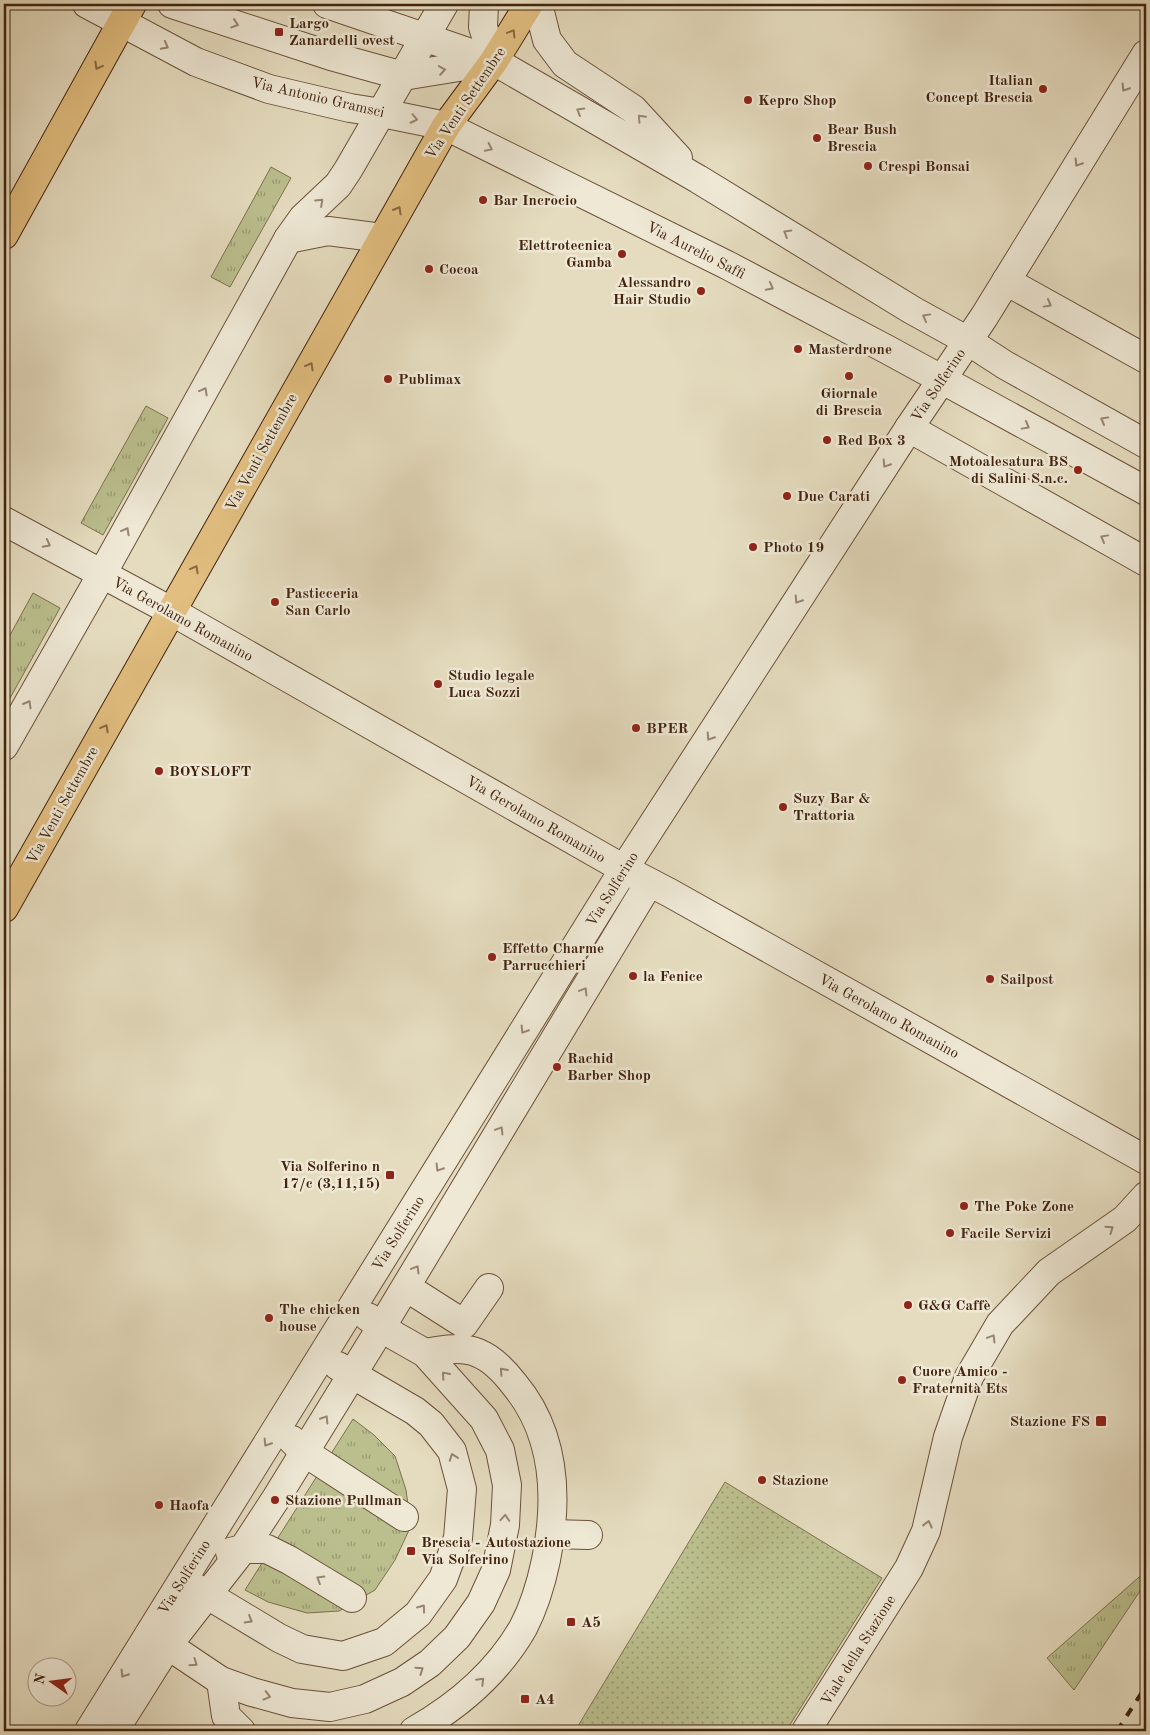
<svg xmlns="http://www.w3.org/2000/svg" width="1150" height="1735" viewBox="0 0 1150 1735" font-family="'Old Standard TT',serif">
<defs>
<pattern id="grass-tufts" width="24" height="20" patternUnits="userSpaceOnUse" patternTransform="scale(1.25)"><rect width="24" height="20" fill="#bbbf8e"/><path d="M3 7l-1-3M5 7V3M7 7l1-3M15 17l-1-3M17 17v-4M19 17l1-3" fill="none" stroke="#9a9b72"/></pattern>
<pattern id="garden-dots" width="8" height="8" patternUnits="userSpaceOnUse" patternTransform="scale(1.25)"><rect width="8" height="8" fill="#bbbf8e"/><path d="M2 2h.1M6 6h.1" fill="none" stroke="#9a9b72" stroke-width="1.8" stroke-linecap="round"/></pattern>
</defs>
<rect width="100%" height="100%" fill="#e5dcbf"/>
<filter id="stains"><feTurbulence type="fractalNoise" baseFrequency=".004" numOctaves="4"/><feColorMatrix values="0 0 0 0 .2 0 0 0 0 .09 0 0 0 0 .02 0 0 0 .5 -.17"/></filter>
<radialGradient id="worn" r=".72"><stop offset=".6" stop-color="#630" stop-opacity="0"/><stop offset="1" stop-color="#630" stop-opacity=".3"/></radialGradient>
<g fill="url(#grass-tufts)" stroke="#7e714e">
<polygon points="271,167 291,178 230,287 211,277"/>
<polygon points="146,406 168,418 103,535 81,523"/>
<polygon points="33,593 60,608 4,709 4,646"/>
<polygon points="353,1419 374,1435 395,1456 406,1490 411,1526 395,1560 375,1590 339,1611 307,1613 268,1602 245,1590"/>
<polygon points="1146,1571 1146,1582 1074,1690 1047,1658"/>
</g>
<polygon fill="url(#garden-dots)" stroke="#7e714e" points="725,1482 882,1578 786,1731 575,1731"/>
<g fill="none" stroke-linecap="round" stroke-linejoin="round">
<defs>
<g id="minor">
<polyline points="87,4 196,62 269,89 350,108 382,113 446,126 727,265 888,350 1146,491"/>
<polyline points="172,4 331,56 403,76 490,62"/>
<polyline points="327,4 494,61 698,179 912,310 968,341 1005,365 1146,444"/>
<polyline points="484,4 483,27 494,61"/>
<polyline points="538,4 547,40 565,64 633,109 678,158"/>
<polyline points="288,239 328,231 382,238"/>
<polyline points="1006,281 1146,359"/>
<polyline points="909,428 1146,562"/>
<polyline points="4,521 171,611 624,869 670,893 1146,1160"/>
<polyline points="4,746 102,574 288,239 303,218 338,185 348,170 444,4"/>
<polyline points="417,1294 464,1324 489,1288"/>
<polyline points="292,1440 304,1452 404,1517"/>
<polyline points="551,1534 588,1535"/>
<polyline points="230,1552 243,1549 267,1549 289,1560 352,1598"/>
<polyline points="191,1585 279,1638 302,1649 343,1656 384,1642 418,1614 443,1579 458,1538 462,1489 452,1451 431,1424 415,1411 338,1366"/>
<polyline points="154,1636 221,1681 252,1692 292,1703 330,1707 365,1699 402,1682 430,1663 457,1637 481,1603 496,1570 505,1525 507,1485 500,1450 484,1419 425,1353 395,1336 368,1317"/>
<polyline points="221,1681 226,1716 241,1731"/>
<polyline points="89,1731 624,869 909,428 984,317 1146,54"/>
<polyline points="114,1731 168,1645 243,1549 275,1500 382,1326 649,883"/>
<path d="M414 1731C458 1706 497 1673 523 1628 534 1607 541 1584 546 1560 558 1500 556 1434 514 1384 504 1371 493 1359 478 1353 461 1346 442 1350 425 1353"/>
<polyline points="806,1731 909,1568 926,1531 948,1437 969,1377 1000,1324 1049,1272 1125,1219 1146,1196"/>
</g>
<g id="major">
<polyline points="4,235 132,4"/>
<polyline points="4,908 446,126 494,61 529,4"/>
</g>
</defs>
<use href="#minor" stroke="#6b513a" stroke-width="30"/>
<use href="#major" stroke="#42230e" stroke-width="30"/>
<use href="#minor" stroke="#eee8d5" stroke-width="28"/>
<use href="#major" stroke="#e2be80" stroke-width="28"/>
<g stroke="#42230e" stroke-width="4" stroke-dasharray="9 9" stroke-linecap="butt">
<polyline points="1117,1731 1146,1686"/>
<polyline points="1146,1731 1146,1730"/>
</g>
</g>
<defs><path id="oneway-chevron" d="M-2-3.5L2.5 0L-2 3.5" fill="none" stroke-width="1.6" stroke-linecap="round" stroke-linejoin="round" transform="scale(1.25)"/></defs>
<g stroke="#988672">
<use href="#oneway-chevron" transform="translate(235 24) rotate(18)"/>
<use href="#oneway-chevron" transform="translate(165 46) rotate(28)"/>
<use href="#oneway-chevron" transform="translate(442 70) rotate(-9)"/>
<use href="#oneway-chevron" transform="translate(1125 88) rotate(122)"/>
<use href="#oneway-chevron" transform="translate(580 111) rotate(-150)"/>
<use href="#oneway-chevron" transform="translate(641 118) rotate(-133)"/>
<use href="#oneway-chevron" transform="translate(414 119) rotate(12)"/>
<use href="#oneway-chevron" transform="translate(489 148) rotate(26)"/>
<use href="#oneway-chevron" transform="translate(1078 163) rotate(122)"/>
<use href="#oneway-chevron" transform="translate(320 202) rotate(-43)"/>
<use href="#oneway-chevron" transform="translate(787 233) rotate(-149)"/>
<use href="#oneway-chevron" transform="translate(770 287) rotate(28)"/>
<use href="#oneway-chevron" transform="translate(1048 304) rotate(29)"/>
<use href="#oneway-chevron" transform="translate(926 317) rotate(-151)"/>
<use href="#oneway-chevron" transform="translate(204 391) rotate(-61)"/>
<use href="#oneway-chevron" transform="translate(1104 420) rotate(-151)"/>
<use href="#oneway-chevron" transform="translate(1026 426) rotate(29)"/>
<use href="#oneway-chevron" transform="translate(886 464) rotate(123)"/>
<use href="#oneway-chevron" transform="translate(126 531) rotate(-61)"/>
<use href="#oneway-chevron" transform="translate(1104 538) rotate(-151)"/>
<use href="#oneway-chevron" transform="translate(47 544) rotate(28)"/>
<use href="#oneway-chevron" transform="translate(798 600) rotate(123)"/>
<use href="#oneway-chevron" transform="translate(28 704) rotate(-60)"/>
<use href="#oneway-chevron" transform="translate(710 737) rotate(123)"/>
<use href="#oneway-chevron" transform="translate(584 991) rotate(-59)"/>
<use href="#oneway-chevron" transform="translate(524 1030) rotate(122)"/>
<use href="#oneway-chevron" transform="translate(500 1130) rotate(-59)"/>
<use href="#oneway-chevron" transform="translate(439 1168) rotate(122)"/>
<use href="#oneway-chevron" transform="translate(1110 1229) rotate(-35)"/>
<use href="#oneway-chevron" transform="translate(416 1269) rotate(-59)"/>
<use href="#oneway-chevron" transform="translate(992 1338) rotate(-59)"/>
<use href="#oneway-chevron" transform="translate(503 1371) rotate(-132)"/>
<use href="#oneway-chevron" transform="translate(445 1375) rotate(-131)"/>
<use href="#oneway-chevron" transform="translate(325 1419) rotate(-58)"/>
<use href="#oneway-chevron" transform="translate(267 1443) rotate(122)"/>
<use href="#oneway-chevron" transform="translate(453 1457) rotate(-110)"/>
<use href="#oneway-chevron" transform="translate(505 1518) rotate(-86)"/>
<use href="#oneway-chevron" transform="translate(928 1524) rotate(-76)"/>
<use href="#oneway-chevron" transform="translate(320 1579) rotate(-149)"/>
<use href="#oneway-chevron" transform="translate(422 1608) rotate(-54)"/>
<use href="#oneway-chevron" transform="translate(249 1620) rotate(31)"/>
<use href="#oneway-chevron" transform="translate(194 1663) rotate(35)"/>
<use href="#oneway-chevron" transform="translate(420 1670) rotate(-35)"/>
<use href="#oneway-chevron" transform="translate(124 1674) rotate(122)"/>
<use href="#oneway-chevron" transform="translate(481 1681) rotate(-45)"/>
<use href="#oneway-chevron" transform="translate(267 1696) rotate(15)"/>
</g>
<g stroke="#8a6941">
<use href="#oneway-chevron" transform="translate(512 33) rotate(-59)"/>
<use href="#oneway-chevron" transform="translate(98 66) rotate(119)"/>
<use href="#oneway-chevron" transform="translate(398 210) rotate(-60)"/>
<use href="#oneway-chevron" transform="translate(310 366) rotate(-61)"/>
<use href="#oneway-chevron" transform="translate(195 569) rotate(-61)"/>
<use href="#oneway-chevron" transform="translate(105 728) rotate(-61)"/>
</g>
<g fill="#8f2418" stroke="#eee8d5" stroke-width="2">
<rect x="274" y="27" width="10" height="10" rx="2.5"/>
<circle cx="1043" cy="89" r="5"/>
<circle cx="748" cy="100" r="5"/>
<circle cx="817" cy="138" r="5"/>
<circle cx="868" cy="166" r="5"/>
<circle cx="483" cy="200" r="5"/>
<circle cx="622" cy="254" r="5"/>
<circle cx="429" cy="269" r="5"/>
<circle cx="701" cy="291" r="5"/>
<circle cx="798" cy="349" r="5"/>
<circle cx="849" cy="376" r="5"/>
<circle cx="388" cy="379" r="5"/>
<circle cx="827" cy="440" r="5"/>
<circle cx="1078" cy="470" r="5"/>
<circle cx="787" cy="496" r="5"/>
<circle cx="753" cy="547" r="5"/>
<circle cx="275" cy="602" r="5"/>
<circle cx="438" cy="684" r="5"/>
<circle cx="636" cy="728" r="5"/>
<circle cx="159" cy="771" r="5"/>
<circle cx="783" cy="807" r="5"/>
<circle cx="492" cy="957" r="5"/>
<circle cx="633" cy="976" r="5"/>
<circle cx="990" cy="979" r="5"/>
<circle cx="557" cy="1067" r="5"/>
<rect x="385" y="1170" width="10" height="10" rx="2.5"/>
<circle cx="964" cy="1206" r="5"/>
<circle cx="950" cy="1233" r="5"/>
<circle cx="908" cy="1305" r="5"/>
<circle cx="269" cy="1318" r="5"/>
<circle cx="902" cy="1380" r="5"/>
<rect x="1095" y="1415" width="12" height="12" rx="2.5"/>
<circle cx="762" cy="1480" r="5"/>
<circle cx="275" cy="1500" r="5"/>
<circle cx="159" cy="1505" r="5"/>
<rect x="406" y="1546" width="10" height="10" rx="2.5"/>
<rect x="566" y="1617" width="10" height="10" rx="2.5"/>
<rect x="520" y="1694" width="10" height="10" rx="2.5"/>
</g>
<g text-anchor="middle" stroke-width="5" stroke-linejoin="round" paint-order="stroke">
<g font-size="15" font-weight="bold" fill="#42230e" stroke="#eee8d5" text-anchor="start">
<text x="289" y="28">Largo<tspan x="289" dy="17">Zanardelli ovest</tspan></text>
<text x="1033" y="85" text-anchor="end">Italian<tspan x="1033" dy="17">Concept Brescia</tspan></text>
<text x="758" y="105">Kepro Shop</text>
<text x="827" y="134">Bear Bush<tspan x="827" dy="17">Brescia</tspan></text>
<text x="878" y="171">Crespi Bonsai</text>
<text x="493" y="205">Bar Incrocio</text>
<text x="612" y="250" text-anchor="end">Elettrotecnica<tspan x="612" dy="17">Gamba</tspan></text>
<text x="439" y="274">Cocoa</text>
<text x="691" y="287" text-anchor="end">Alessandro<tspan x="691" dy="17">Hair Studio</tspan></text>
<text x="808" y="354">Masterdrone</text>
<text x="398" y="384">Publimax</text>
<text x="849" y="398" text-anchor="middle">Giornale<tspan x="849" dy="17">di Brescia</tspan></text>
<text x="837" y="445">Red Box 3</text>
<text x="1068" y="466" text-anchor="end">Motoalesatura BS<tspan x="1068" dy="17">di Salini S.n.c.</tspan></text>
<text x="797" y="501">Due Carati</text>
<text x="763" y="552">Photo 19</text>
<text x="285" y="598">Pasticceria<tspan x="285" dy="17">San Carlo</tspan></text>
<text x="448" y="680">Studio legale<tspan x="448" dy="17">Luca Sozzi</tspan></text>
<text x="646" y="733">BPER</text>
<text x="169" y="776">BOYSLOFT</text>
<text x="793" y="803">Suzy Bar &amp;<tspan x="793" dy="17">Trattoria</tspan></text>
<text x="502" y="953">Effetto Charme<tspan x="502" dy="17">Parrucchieri</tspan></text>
<text x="643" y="981">la Fenice</text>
<text x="1000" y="984">Sailpost</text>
<text x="567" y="1063">Rachid<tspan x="567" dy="17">Barber Shop</tspan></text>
<text x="380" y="1171" text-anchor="end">Via Solferino n<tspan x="380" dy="17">17/c (3,11,15)</tspan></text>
<text x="974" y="1211">The Poke Zone</text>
<text x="960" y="1238">Facile Servizi</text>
<text x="918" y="1310">G&amp;G Caffè</text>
<text x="279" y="1314">The chicken<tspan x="279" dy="17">house</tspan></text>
<text x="912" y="1376">Cuore Amico -<tspan x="912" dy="17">Fraternità Ets</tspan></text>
<text x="1090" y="1426" text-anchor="end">Stazione FS</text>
<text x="772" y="1485">Stazione</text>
<text x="285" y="1505">Stazione Pullman</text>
<text x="169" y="1510">Haofa</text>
<text x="421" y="1547">Brescia - Autostazione<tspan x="421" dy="17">Via Solferino</tspan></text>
<text x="581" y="1627">A5</text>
<text x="535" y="1704">A4</text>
</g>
<g font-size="15" fill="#42230e" stroke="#eee8d5">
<text transform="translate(318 97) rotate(13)" y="5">Via Antonio Gramsci</text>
<text transform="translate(465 103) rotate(-56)" y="5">Via Venti Settembre</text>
<text transform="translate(696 250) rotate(27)" y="5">Via Aurelio Saffi</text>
<text transform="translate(938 385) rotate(-56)" y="5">Via Solferino</text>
<text transform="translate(261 452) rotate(-61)" y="5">Via Venti Settembre</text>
<text transform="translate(183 619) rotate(29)" y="5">Via Gerolamo Romanino</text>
<text transform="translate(62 805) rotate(-61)" y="5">Via Venti Settembre</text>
<text transform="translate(536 819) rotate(30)" y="5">Via Gerolamo Romanino</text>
<text transform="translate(612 889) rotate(-58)" y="5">Via Solferino</text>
<text transform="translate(889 1016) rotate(29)" y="5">Via Gerolamo Romanino</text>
<text transform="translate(398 1233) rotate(-58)" y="5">Via Solferino</text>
<text transform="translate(184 1577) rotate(-58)" y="5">Via Solferino</text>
<text transform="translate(858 1650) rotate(-58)" y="5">Viale della Stazione</text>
</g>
</g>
<rect width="1150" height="1735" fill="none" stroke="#e5dcbf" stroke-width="20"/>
<rect x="5" y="5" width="1140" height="1725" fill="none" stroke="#42230e" stroke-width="2.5"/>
<rect x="10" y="10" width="1130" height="1715" fill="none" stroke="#42230e"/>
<g transform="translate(52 1682) rotate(284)"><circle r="24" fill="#eee8d5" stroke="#a99985"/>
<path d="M0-4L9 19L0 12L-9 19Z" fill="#8f2418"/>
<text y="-8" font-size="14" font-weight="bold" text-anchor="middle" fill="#42230e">N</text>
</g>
<rect width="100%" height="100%" filter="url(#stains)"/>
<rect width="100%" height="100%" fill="url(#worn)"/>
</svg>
